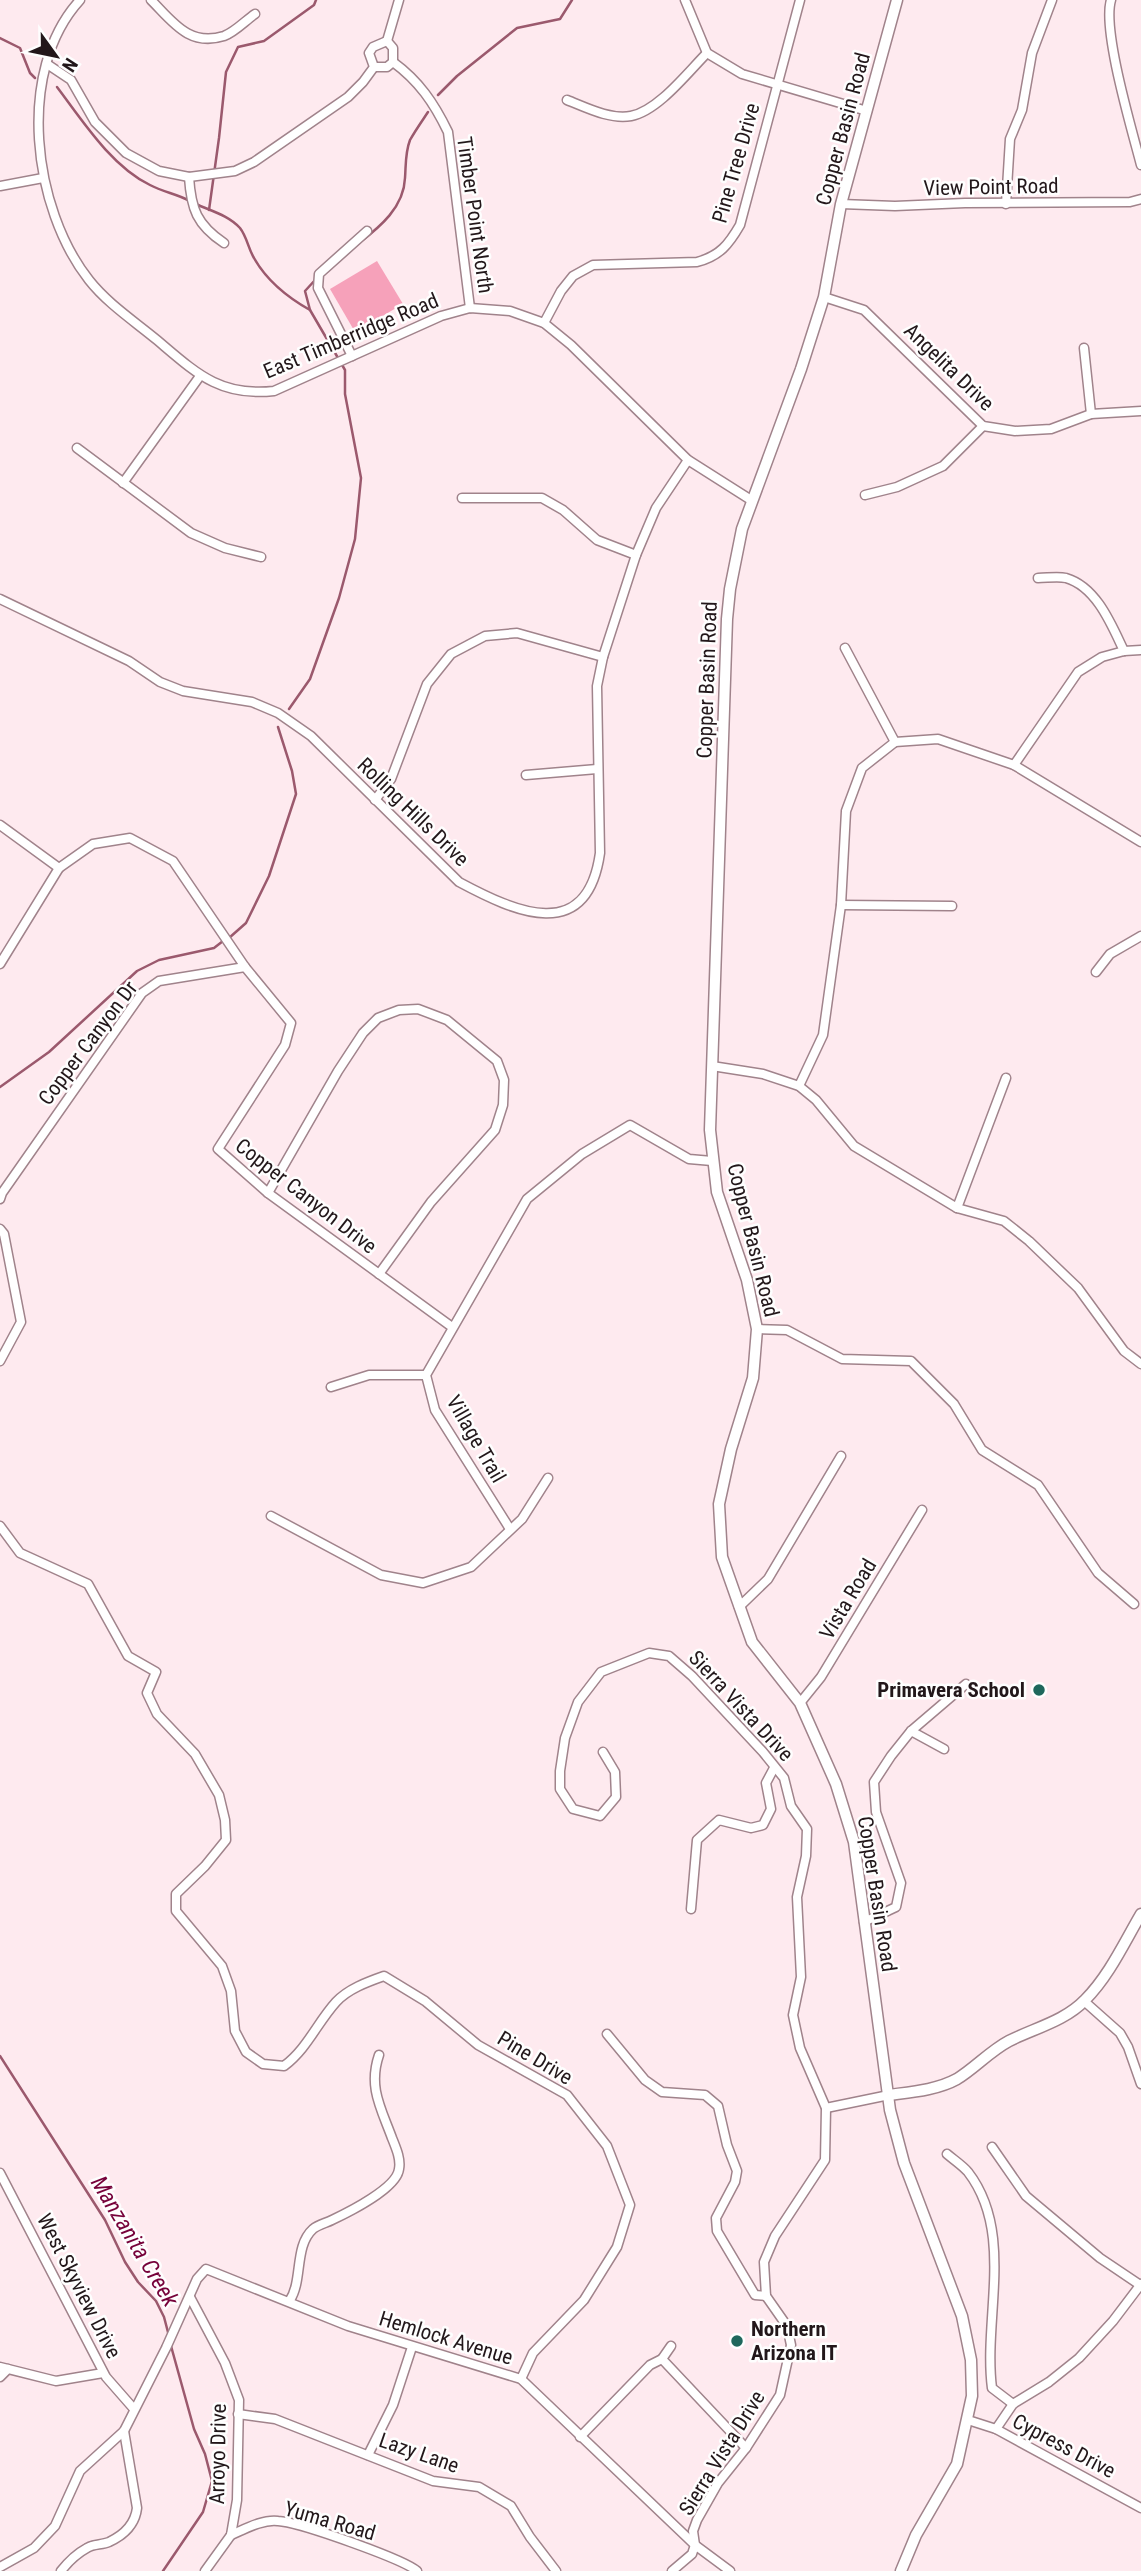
<svg xmlns="http://www.w3.org/2000/svg" width="1141" height="2571" viewBox="0 0 1141 2571" font-family="'Roboto Condensed',sans-serif">
<rect width="100%" height="100%" fill="#feeaef"/>
<polygon fill="#f6a1ba" points="377,261 403,304 355,332 330,289"/>
<g fill="none" stroke-linecap="round" stroke-linejoin="round">
<g stroke="#9b596d" stroke-width="2.5">
<polyline points="0,38 20,48 30,73 35,78"/>
<path d="M57 87C82 120 111 166 150 185 163 192 177 194 190 201"/>
<polyline points="438,95 457,76 517,28 560,19 572,0"/>
<path d="M196 204C211 211 228 215 240 228 247 237 248 248 254 258 267 281 287 297 310 310"/>
<polyline points="209,210 219,138 226,72 238,47 264,41 314,5 316,0"/>
<path d="M359 243C380 227 404 207 405 178 406 165 405 153 410 140 415 131 422 121 428 112"/>
<polyline points="289,709 310,679 339,598 355,539 361,478 345,394 345,370 310,310 305,291 316,279"/>
<polyline points="229,938 246,923 269,876 296,794 292,771 278,727"/>
<polyline points="0,1087 49,1052 137,971 159,960 214,948 223,941"/>
<polyline points="0,2056 105,2220 125,2262 138,2282 156,2301 164,2317 169,2336"/>
<polyline points="163,2571 203,2512 212,2481 205,2454 194,2429 171,2346"/>
</g>
<defs>
<g id="minor">
<path d="M80 0C15 71 33 209 89 280 107 303 134 321 157 340 196 373 220 397 274 391L441 316 470 308 510 311 544 323 571 345 688 460 751 500"/>
<path d="M151 0C173 22 189 47 224 36 235 32 246 20 255 14"/>
<polyline points="685,0 707,53 742,74 867,111"/>
<path d="M1111 0C1102 30 1132 130 1141 165"/>
<polyline points="387,41 399,0"/>
<path d="M393 62C419 81 434 103 448 132L470 308"/>
<polyline points="47,64 71,80 95,122 126,153 159,171 189,177 235,171 254,162 348,97 363,82 374,67 369,53 373,47 387,41"/>
<polyline points="374,67 387,67 393,62 393,48 387,41"/>
<path d="M567 100C585 107 610 120 631 116 658 111 688 72 707 53"/>
<path d="M189 177C191 209 197 225 224 243"/>
<polyline points="0,186 43,178"/>
<polyline points="841,204 895,206 965,203 1130,202 1141,199"/>
<polyline points="1006,204 1010,139 1022,110 1032,53 1052,0"/>
<polyline points="824,297 864,310 983,426 1015,431 1051,429 1091,414 1141,411"/>
<path d="M544 323 561 291 573 276 593 265 697 262C720 256 729 244 740 225L800 0"/>
<polyline points="1084,348 1091,414"/>
<polyline points="352,356 318,288 319,274 367,231"/>
<polyline points="77,448 191,533 225,548 261,557"/>
<polyline points="123,483 200,376"/>
<polyline points="865,495 897,487 943,466 983,426"/>
<polyline points="462,498 542,498 563,510 597,540 636,555"/>
<path d="M1038 578C1047 578 1058 576 1066 578 1097 587 1112 626 1124 651"/>
<path d="M0 599 129 661 160 682 183 691 252 702 278 713 311 736 459 882C515 912 587 945 600 853L597 686 603 657 636 555 656 508 688 460"/>
<polyline points="845,648 895,742"/>
<polyline points="895,742 938,739 1014,765 1141,842"/>
<polyline points="1014,765 1078,672 1102,657 1124,651 1141,650"/>
<polyline points="526,775 597,769"/>
<polyline points="375,800 391,779 427,684 451,654 485,636 517,633 603,657"/>
<polyline points="0,825 59,868 93,844 130,838 173,861 245,967 291,1023 285,1045 218,1149 268,1193 452,1327"/>
<polyline points="841,905 952,906"/>
<polyline points="0,964 59,868"/>
<polyline points="1096,972 1110,954 1141,936"/>
<polyline points="712,1066 763,1074 799,1086 816,1100 854,1146 957,1208 1004,1221 1029,1241 1078,1288 1124,1351 1141,1364"/>
<polyline points="799,1086 823,1035 841,905 846,811 862,768 895,742"/>
<polyline points="268,1193 338,1071 363,1033 378,1018 399,1010 418,1009 447,1020 497,1061 504,1080 503,1105 495,1130 431,1202 379,1274"/>
<polyline points="0,1199 2,1193 142,993 159,981 245,967"/>
<polyline points="957,1208 1006,1078"/>
<polyline points="0,1229 4,1234 21,1322 0,1361"/>
<polyline points="757,1329 787,1330 842,1359 911,1361 954,1404 982,1450 1038,1485 1098,1573 1134,1604"/>
<polyline points="331,1387 369,1375 426,1375"/>
<polyline points="271,1516 381,1575 423,1583 471,1567 522,1519 548,1478"/>
<path d="M0 1526 20 1553 88 1584 128 1656 156 1672 147 1693 157 1714 195 1754 219 1795 225 1820 226 1840 205 1866 176 1894V1911L222 1966 231 1991 235 2031 246 2052 263 2064 284 2066C307 2049 317 2023 336 2002 348 1989 367 1982 384 1976L425 2001 478 2045 567 2095 607 2146 630 2205 617 2247 584 2300 533 2353 521 2379"/>
<polyline points="510,1529 435,1410 426,1375 527,1199 582,1154 630,1125 689,1159 712,1161"/>
<polyline points="739,1607 768,1579 841,1456"/>
<polyline points="800,1703 821,1677 922,1510"/>
<polyline points="911,1731 944,1749"/>
<polyline points="603,1752 615,1772 616,1797 600,1816 573,1809 560,1789 560,1771 565,1738 578,1702 601,1672 649,1653 669,1656 692,1676 763,1752 784,1778 791,1806 807,1829 806,1856 797,1897 801,1977 793,2015 800,2048 826,2108 825,2160 775,2236 764,2262 766,2296 787,2326 791,2345 780,2395 746,2448 718,2483 697,2520 693,2531 695,2545 692,2554 672,2571"/>
<polyline points="691,1909 697,1840 719,1820 751,1828 763,1825 771,1809 766,1783 774,1768"/>
<polyline points="864,1922 896,1907 901,1883 876,1812 874,1782 891,1756 911,1731 966,1684"/>
<polyline points="1084,2001 1120,2033 1128,2047 1141,2084"/>
<polyline points="607,2034 645,2080 662,2092 705,2095 718,2106 727,2145 737,2171 735,2182 716,2218 717,2231 755,2295 766,2296"/>
<polyline points="826,2108 889,2095"/>
<polyline points="992,2147 1026,2196 1100,2258 1140,2285"/>
<path d="M947 2154C954 2160 962 2165 968 2172 1015 2233 983 2318 992 2388L1013 2404"/>
<polyline points="0,2173 106,2377 134,2409"/>
<polyline points="190,2297 225,2363 239,2400 237,2500 231,2535 205,2571"/>
<path d="M290 2300C303 2280 294 2246 313 2229 318 2225 326 2223 332 2220 349 2212 397 2188 399 2169 401 2159 396 2148 392 2138 381 2108 368 2087 379 2055"/>
<polyline points="671,2346 662,2359 746,2448"/>
<polyline points="0,2367 56,2381 103,2373"/>
<polyline points="0,2377 8,2369"/>
<polyline points="238,2414 275,2419 433,2481 479,2487 511,2506 530,2537 556,2571"/>
<polyline points="968,2420 996,2429 1141,2508"/>
<polyline points="996,2429 1013,2404 1049,2382 1079,2358 1113,2321 1141,2284"/>
<polyline points="580,2437 650,2365 662,2359"/>
<polyline points="368,2455 393,2405 412,2347"/>
<path d="M231 2535C245 2529 263 2519 278 2521 299 2522 403 2559 417 2571"/>
<polyline points="0,2567 34,2548 55,2526 80,2471 124,2431 166,2348 197,2279 206,2269 348,2326 521,2379 695,2545 730,2571"/>
<path d="M61 2571C68 2562 76 2554 87 2548 93 2544 102 2545 109 2542 124 2535 135 2525 137 2508L124 2431"/>
</g>
<g id="tertiary">
<polyline points="897,0 841,204 824,297 801,369 742,529 730,589 727,619 710,1130 717,1192 747,1280 757,1329 753,1378 731,1449 719,1504 722,1557 752,1642 800,1703 836,1784 854,1842 890,2110 904,2163 962,2316 971,2360 972,2396 957,2464 916,2535 901,2571"/>
<path d="M889 2095C911 2092 937 2090 957 2079 975 2068 990 2051 1009 2041 1035 2028 1065 2021 1085 2000 1109 1976 1124 1943 1141 1914"/>
</g>
</defs>
<use href="#minor" stroke="#a0838b" stroke-width="11"/>
<use href="#tertiary" stroke="#a0838b" stroke-width="13"/>
<use href="#minor" stroke="#fff" stroke-width="8"/>
<use href="#tertiary" stroke="#fff" stroke-width="10"/>
</g>
<g fill="#1f675c" stroke="#fefefe" stroke-width="2.5">
<circle cx="1039" cy="1690" r="7"/>
<circle cx="737" cy="2341" r="7"/>
</g>
<g text-anchor="middle" stroke-width="5" stroke-linejoin="round" paint-order="stroke">
<g font-size="21" fill="#22171a" stroke="#fefefe">
<text transform="translate(843 129) rotate(-75)" y="7">Copper Basin Road</text>
<text transform="translate(736 163) rotate(-74)" y="7">Pine Tree Drive</text>
<text transform="translate(991 187) rotate(-1)" y="7">View Point Road</text>
<text transform="translate(475 215) rotate(82)" y="7">Timber Point North</text>
<text transform="translate(351 336) rotate(-23)" y="7">East Timberridge Road</text>
<text transform="translate(949 367) rotate(44)" y="7">Angelita Drive</text>
<text transform="translate(707 680) rotate(-88)" y="7">Copper Basin Road</text>
<text transform="translate(413 812) rotate(44)" y="7">Rolling Hills Drive</text>
<text transform="translate(88 1043) rotate(-53)" y="7">Copper Canyon Dr</text>
<text transform="translate(306 1196) rotate(38)" y="7">Copper Canyon Drive</text>
<text transform="translate(753 1240) rotate(76)" y="7">Copper Basin Road</text>
<text transform="translate(476 1439) rotate(60)" y="7">Village Trail</text>
<text transform="translate(848 1599) rotate(-59)" y="7">Vista Road</text>
<text transform="translate(741 1706) rotate(47)" y="7">Sierra Vista Drive</text>
<text transform="translate(877 1894) rotate(81)" y="7">Copper Basin Road</text>
<text transform="translate(535 2058) rotate(31)" y="7">Pine Drive</text>
<text transform="translate(79 2286) rotate(63)" y="7">West Skyview Drive</text>
<text transform="translate(446 2338) rotate(17)" y="7">Hemlock Avenue</text>
<text transform="translate(1064 2446) rotate(28)" y="7">Cypress Drive</text>
<text transform="translate(419 2453) rotate(19)" y="7">Lazy Lane</text>
<text transform="translate(722 2453) rotate(-58)" y="7">Sierra Vista Drive</text>
<text transform="translate(218 2454) rotate(-89)" y="7">Arroyo Drive</text>
<text transform="translate(330 2521) rotate(16)" y="7">Yuma Road</text>
</g>
<g font-size="21" font-weight="bold" fill="#22171a" stroke="#fefefe" text-anchor="end">
<text x="1025" y="1697">Primavera School</text>
<text x="751" y="2336" text-anchor="start">Northern<tspan x="751" dy="24">Arizona IT</tspan></text>
</g>
<g font-size="23" font-style="italic" fill="#76023a" stroke="#fefefe">
<text transform="translate(135 2241) rotate(59)" y="8">Manzanita Creek</text>
</g>
</g>
<g transform="translate(56 56) rotate(123)" stroke="#fefefe" stroke-width="5" paint-order="stroke">
<path d="M0-5L12 26L0 18L-12 26Z" fill="#22171a"/>
<text y="-10" font-size="19" font-weight="bold" text-anchor="middle" fill="#22171a">N</text>
</g>
</svg>
